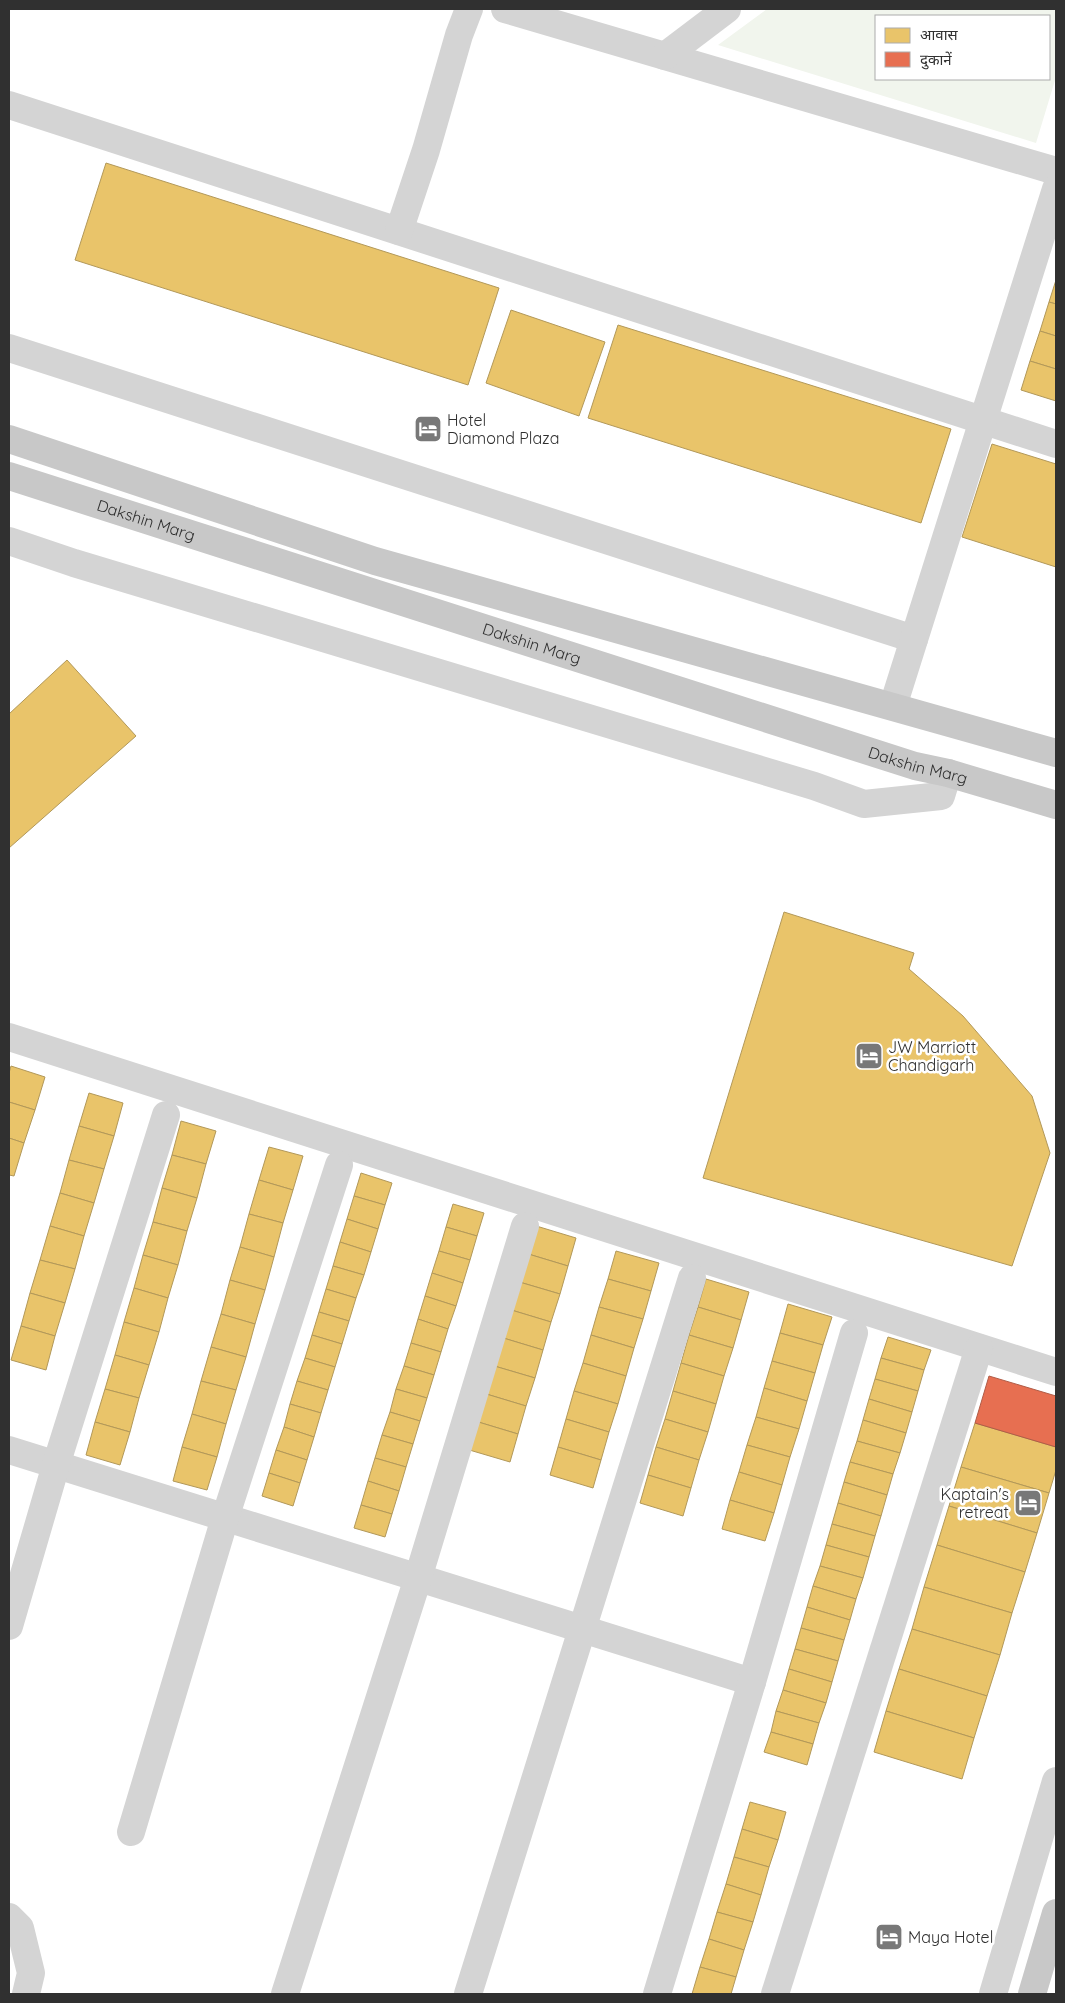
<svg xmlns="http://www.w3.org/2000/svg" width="1065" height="2003" viewBox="0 0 1065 2003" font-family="Quicksand,'Noto Sans Devanagari',sans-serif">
<rect width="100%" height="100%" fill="#fff"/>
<path fill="#f1f5ed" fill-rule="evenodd" d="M767 9H1056V77L1036 143 718 45ZM876 16H1049V79H876Z"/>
<g fill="#e9c46a" stroke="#b29859">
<polygon points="106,163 499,288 468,385 75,260"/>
<polygon points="1056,280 1056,304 1049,302"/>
<polygon points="1049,302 1056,304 1056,336 1040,331"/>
<polygon points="511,310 605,342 579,416 486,383"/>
<polygon points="618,325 951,429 921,523 588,418"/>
<polygon points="1040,331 1056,336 1056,369 1030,361"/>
<polygon points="1030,361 1056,369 1056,401 1021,390"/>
<polygon points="992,444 1056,464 1056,567 962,537"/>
<polygon points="67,660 136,736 9,848 9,714"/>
<polygon points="784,912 914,953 909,969 963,1016 1032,1096 1050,1153 1012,1266 703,1178"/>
<polygon points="11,1066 45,1077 35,1110 9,1102 9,1073"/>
<polygon points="89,1093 123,1103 114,1136 79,1126"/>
<polygon points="9,1102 35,1110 24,1143 9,1138"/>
<polygon points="181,1121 216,1131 206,1164 172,1155"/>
<polygon points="79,1126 114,1136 104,1169 69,1160"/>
<polygon points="9,1138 24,1143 14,1176 9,1175"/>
<polygon points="269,1147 303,1156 293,1190 259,1180"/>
<polygon points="172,1155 206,1164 197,1198 162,1188"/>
<polygon points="69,1160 104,1169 94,1203 60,1193"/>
<polygon points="361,1173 392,1183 385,1205 354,1196"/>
<polygon points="259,1180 293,1190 283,1223 249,1214"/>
<polygon points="162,1188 197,1198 187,1231 153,1222"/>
<polygon points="60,1193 94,1203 84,1236 50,1226"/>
<polygon points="354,1196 385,1205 378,1229 347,1219"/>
<polygon points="453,1204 484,1213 477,1236 446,1227"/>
<polygon points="249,1214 283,1223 274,1257 240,1247"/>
<polygon points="347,1219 378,1229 371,1252 340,1242"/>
<polygon points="153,1222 187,1231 178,1265 143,1255"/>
<polygon points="533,1225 576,1238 568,1266 525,1253"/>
<polygon points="50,1226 84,1236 75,1269 40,1260"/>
<polygon points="446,1227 477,1236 470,1260 439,1251"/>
<polygon points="340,1242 371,1252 364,1275 333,1266"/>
<polygon points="240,1247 274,1257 265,1290 230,1280"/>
<polygon points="439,1251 470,1260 463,1283 432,1273"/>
<polygon points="616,1251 659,1263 651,1291 608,1279"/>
<polygon points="525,1253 568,1266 560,1294 516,1281"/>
<polygon points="143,1255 178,1265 168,1298 134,1288"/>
<polygon points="40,1260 75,1269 65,1303 30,1293"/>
<polygon points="333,1266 364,1275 356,1298 326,1289"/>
<polygon points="432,1273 463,1283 456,1306 425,1296"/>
<polygon points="608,1279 651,1291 643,1319 599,1307"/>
<polygon points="706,1279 749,1292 741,1320 698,1307"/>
<polygon points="230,1280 265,1290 255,1324 221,1314"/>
<polygon points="516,1281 560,1294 551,1322 508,1309"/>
<polygon points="134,1288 168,1298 159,1332 124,1322"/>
<polygon points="326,1289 356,1298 349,1321 319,1312"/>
<polygon points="30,1293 65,1303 55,1336 21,1326"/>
<polygon points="425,1296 456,1306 448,1329 418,1319"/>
<polygon points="788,1304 832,1317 823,1345 780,1333"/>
<polygon points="599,1307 643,1319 634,1348 591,1335"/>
<polygon points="698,1307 741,1320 733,1348 689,1335"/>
<polygon points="508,1309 551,1322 543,1350 500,1337"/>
<polygon points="319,1312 349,1321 342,1344 312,1335"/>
<polygon points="221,1314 255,1324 246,1357 211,1347"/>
<polygon points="418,1319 448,1329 441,1352 411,1343"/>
<polygon points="124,1322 159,1332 149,1365 115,1355"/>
<polygon points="21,1326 55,1336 46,1370 11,1360"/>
<polygon points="780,1333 823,1345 815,1373 772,1361"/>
<polygon points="312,1335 342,1344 335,1367 305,1358"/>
<polygon points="591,1335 634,1348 626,1376 583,1363"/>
<polygon points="689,1335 733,1348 724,1376 681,1363"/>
<polygon points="500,1337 543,1350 535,1378 491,1365"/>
<polygon points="888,1337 931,1350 924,1370 881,1358"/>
<polygon points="411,1343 441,1352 434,1375 404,1366"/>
<polygon points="211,1347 246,1357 236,1390 201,1381"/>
<polygon points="115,1355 149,1365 139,1398 105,1389"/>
<polygon points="305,1358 335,1367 328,1390 297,1381"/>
<polygon points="881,1358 924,1370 918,1391 875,1379"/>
<polygon points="772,1361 815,1373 807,1401 764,1388"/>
<polygon points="583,1363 626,1376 618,1404 574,1391"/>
<polygon points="681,1363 724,1376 716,1404 673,1391"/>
<polygon points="491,1365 535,1378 526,1406 483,1393"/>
<polygon points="404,1366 434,1375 427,1398 396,1389"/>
<polygon points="875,1379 918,1391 912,1412 869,1399"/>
<polygon points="201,1381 236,1390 226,1424 192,1414"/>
<polygon points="297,1381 328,1390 321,1413 290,1404"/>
<polygon points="764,1388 807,1401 799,1429 756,1417"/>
<polygon points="105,1389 139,1398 130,1432 95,1422"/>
<polygon points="396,1389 427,1398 420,1421 390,1412"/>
<polygon points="574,1391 618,1404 609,1432 566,1419"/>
<polygon points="673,1391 716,1404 708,1432 665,1419"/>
<polygon points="483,1393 526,1406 518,1434 475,1421"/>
<polygon points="869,1399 912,1412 906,1433 863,1420"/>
<polygon points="290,1404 321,1413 314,1437 284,1427"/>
<polygon points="390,1412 420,1421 413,1444 382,1435"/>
<polygon points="192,1414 226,1424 217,1457 182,1447"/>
<polygon points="756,1417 799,1429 790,1457 747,1445"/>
<polygon points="566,1419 609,1432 601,1460 558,1447"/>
<polygon points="665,1419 708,1432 699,1460 656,1447"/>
<polygon points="863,1420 906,1433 900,1453 857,1441"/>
<polygon points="475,1421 518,1434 510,1462 466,1449"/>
<polygon points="95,1422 130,1432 120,1465 86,1455"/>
<polygon points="975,1423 1056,1447 1056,1470 1049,1493 961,1467"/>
<polygon points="284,1427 314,1437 307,1460 276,1450"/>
<polygon points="382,1435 413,1444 406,1467 375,1458"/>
<polygon points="857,1441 900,1453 893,1474 850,1462"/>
<polygon points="747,1445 790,1457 782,1485 739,1472"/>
<polygon points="182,1447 217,1457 207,1490 173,1481"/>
<polygon points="558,1447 601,1460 593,1488 550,1475"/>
<polygon points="656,1447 699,1460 691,1488 648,1475"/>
<polygon points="276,1450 307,1460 300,1483 269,1473"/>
<polygon points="375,1458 406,1467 399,1491 368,1481"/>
<polygon points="850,1462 893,1474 887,1495 844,1482"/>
<polygon points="961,1467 1049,1493 1037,1533 949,1506"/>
<polygon points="739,1472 782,1485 774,1513 730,1500"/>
<polygon points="269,1473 300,1483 293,1506 262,1496"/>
<polygon points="648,1475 691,1488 683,1516 640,1503"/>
<polygon points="368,1481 399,1491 392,1514 361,1505"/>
<polygon points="844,1482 887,1495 881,1516 838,1503"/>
<polygon points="730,1500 774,1513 765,1541 722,1529"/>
<polygon points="838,1503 881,1516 875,1536 832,1524"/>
<polygon points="361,1505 392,1514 385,1537 354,1528"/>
<polygon points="949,1506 1037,1533 1025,1572 937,1545"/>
<polygon points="832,1524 875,1536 869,1557 826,1545"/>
<polygon points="826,1545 869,1557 863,1578 820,1566"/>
<polygon points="937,1545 1025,1572 1012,1613 924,1587"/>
<polygon points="820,1566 863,1578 856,1599 813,1586"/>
<polygon points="813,1586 856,1599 850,1620 807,1607"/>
<polygon points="924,1587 1012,1613 1000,1655 912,1629"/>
<polygon points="807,1607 850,1620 844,1640 801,1628"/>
<polygon points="801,1628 844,1640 838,1661 795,1649"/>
<polygon points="912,1629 1000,1655 987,1696 899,1669"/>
<polygon points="795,1649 838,1661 832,1682 789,1669"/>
<polygon points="789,1669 832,1682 826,1703 783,1690"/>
<polygon points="899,1669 987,1696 974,1738 886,1711"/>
<polygon points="783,1690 826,1703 819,1723 776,1711"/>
<polygon points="776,1711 819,1723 813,1744 771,1732"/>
<polygon points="886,1711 974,1738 962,1779 874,1752"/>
<polygon points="771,1732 813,1744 807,1765 764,1752"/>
<polygon points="750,1802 786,1812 778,1840 742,1829"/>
<polygon points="742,1829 778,1840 769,1867 734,1857"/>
<polygon points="734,1857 769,1867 761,1895 726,1884"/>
<polygon points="726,1884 761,1895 753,1922 717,1912"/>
<polygon points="717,1912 753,1922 744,1950 709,1939"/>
<polygon points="709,1939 744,1950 736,1977 700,1967"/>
<polygon points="700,1967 736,1977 731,1994 692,1994"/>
</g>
<polygon fill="#e76f51" stroke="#b05c47" points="989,1376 1056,1396 1056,1447 975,1423"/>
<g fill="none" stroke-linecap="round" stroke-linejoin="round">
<g stroke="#d4d4d4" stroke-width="28">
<polyline points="505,9 1056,171"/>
<polyline points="665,56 727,9"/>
<polyline points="9,105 1056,444"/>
<polyline points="399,231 426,150 459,35 469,9"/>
<polyline points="9,348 914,639"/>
<polyline points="9,541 74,563 814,786 864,804 941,796 948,773"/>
<polyline points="893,706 1056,189"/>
<polyline points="9,1037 1056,1372"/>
<polyline points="9,1450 752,1682"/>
<polyline points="9,1626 56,1465 166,1115"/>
<polyline points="131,1832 225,1518 339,1165"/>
<polyline points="9,1917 20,1928 31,1973 26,1994"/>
<polyline points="285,1994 418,1578 525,1226"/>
<polyline points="468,1994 692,1278"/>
<polyline points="657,1994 752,1682 854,1333"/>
<polyline points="775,1994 979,1348"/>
<polyline points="993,1994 1056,1781"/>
</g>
<g stroke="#c8c8c8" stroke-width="28">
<polyline points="9,439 375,561 1056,753"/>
<path id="s1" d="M9 476 915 766 948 773 1056 805"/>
<polyline points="1032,1994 1056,1913"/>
</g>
</g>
<defs>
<symbol id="hotel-square" viewBox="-11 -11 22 22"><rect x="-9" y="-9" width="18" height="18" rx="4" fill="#787878" stroke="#fff"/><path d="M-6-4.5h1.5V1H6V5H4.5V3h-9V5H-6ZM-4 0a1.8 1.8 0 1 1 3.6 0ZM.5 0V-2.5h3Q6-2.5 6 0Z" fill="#fff"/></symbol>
</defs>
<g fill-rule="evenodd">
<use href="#hotel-square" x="412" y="413" width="32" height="32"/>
<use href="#hotel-square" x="853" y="1040" width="32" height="32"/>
<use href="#hotel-square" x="1012" y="1487" width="32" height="32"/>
<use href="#hotel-square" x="873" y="1921" width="32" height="32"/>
</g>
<g text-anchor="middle" stroke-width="5" stroke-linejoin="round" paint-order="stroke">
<g font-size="16" fill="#303030" stroke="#fff" text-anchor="start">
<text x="447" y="426">Hotel<tspan x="447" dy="18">Diamond Plaza</tspan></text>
<text x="888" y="1053">JW Marriott<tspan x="888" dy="18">Chandigarh</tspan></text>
<text x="1009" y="1500" text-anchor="end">Kaptain's<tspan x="1009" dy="18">retreat</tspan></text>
<text x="908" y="1943">Maya Hotel</text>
</g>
<g font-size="16" fill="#303030" stroke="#fff">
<text dy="6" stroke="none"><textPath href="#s1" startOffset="144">Dakshin Marg</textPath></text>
<text dy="6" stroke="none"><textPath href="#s1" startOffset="549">Dakshin Marg</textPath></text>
<text dy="6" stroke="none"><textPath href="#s1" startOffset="954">Dakshin Marg</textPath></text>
</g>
</g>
<rect width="1065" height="2003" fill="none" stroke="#303030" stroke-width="20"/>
<rect x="875" y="15" width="175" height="65" fill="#ffffff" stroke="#acacac"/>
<rect x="885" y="28" width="25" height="15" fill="#e9c46a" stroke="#acacac"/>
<text x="920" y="40" font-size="15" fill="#303030">आवास</text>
<rect x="885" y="52" width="25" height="15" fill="#e76f51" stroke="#acacac"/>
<text x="920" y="65" font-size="15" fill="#303030">दुकानें</text>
</svg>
